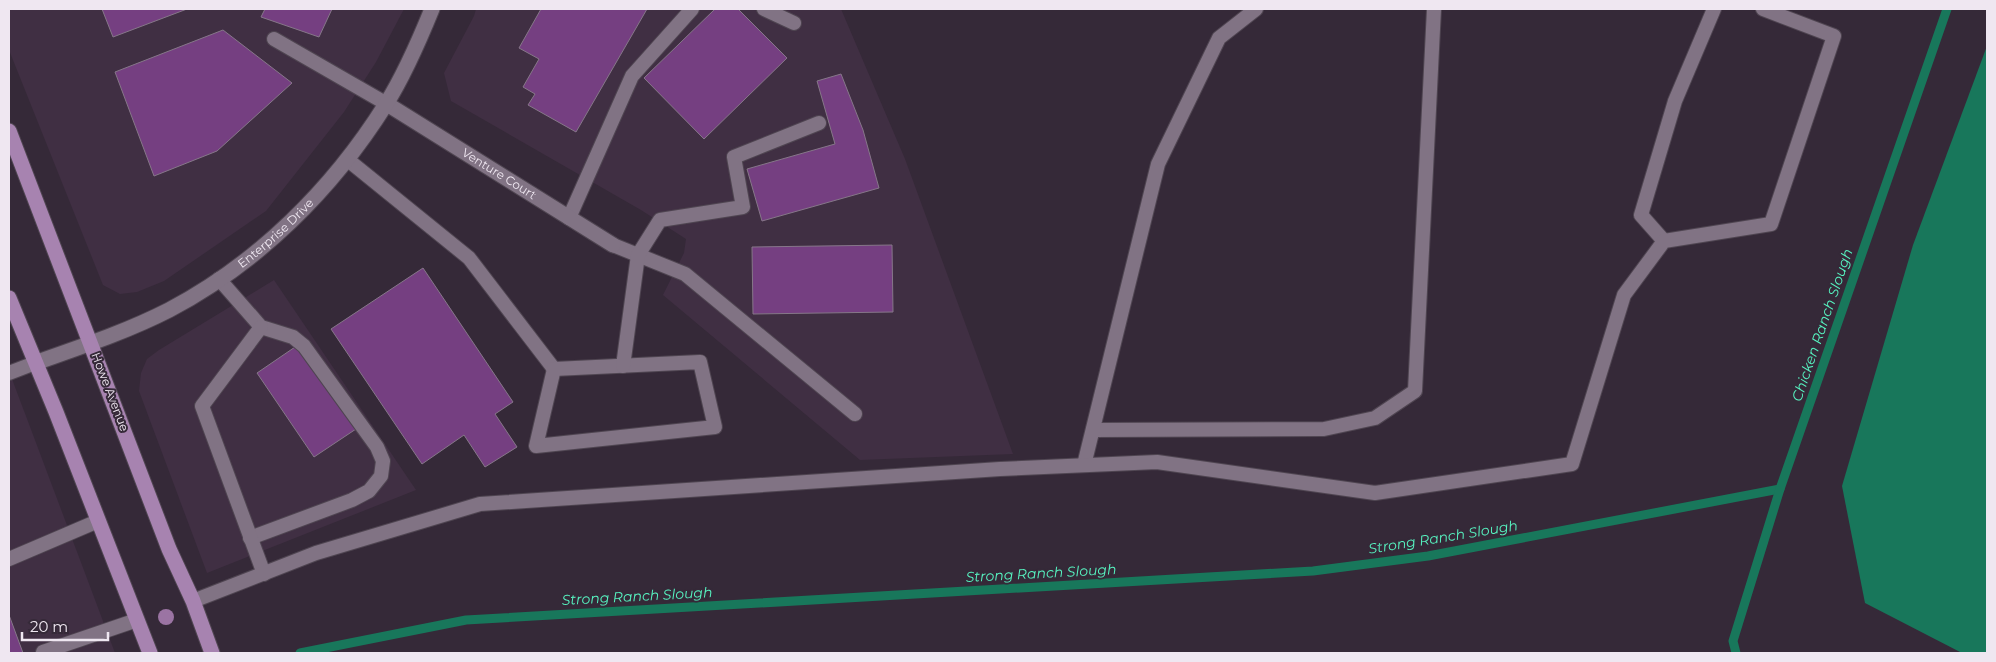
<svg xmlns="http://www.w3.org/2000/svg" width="1996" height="662" viewBox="0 0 1996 662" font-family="Montserrat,sans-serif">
<rect width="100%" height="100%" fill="#352938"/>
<g fill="#402f43">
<polygon points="9,9 404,9 376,62 344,112 266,211 164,281 137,292 120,294 103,285 9,50"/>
<polygon points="476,9 841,9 905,159 1013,454 860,460 663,295 684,253 686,239 641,210 451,101 444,73 474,16"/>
<polygon points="274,280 416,490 207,573 139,391 141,373 147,359 159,350"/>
<polygon points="9,371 115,653 9,653"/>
</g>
<polygon fill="#18775b" points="1987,46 1987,653 1962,653 1865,603 1842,486 1913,245"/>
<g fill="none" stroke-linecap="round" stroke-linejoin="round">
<g stroke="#18775b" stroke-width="9">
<polyline points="300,653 466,620 1313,571 1428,556 1780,489"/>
<polyline points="1736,653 1733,641 1780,489 1947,9"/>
</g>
</g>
<g fill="#753f81" stroke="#867789">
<polygon points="102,9 187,9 113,37"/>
<polygon points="265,9 332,9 319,37 261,17"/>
<polygon points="541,9 647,9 576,132 528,105 535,94 523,87 539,59 519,48"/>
<polygon points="715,9 738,9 787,58 704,139 644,78"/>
<polygon points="223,30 292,83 217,151 154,176 115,72"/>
<polygon points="841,74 863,130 879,188 762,221 747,169 835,144 817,81"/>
<polygon points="892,245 893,312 753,314 752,247"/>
<polygon points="423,268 513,402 495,414 517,447 485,467 464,435 422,464 331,329"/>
<polygon points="298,345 356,429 314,457 257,373"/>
<polygon points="9,615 23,653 9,653"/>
</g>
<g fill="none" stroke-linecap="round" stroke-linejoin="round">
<defs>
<g id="lane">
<polyline points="764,9 794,23"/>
<polyline points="274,39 387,104"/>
<polyline points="348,160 469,258 554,369"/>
<polyline points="569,218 632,76 692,9"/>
<polyline points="1664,241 1641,215 1675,101 1714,9"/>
<polyline points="613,245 685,274 855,414"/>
<polyline points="219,279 261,327 293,337 304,346 377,447 383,461 381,476 369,491 352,500 250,538"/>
<polyline points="261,327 202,406 264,574"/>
<polygon points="700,362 715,427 536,446 554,369"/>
<polyline points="623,366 638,255 660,220 743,207 734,157 819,123"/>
<polyline points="9,373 35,363"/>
<polyline points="1093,430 1324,429 1375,418 1415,391 1434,9"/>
<polyline points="1084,465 1158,164 1219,38 1256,9"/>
<polyline points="9,559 98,521"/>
<polyline points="193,601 316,553 480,504 1000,469 1157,462 1375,493 1572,464 1624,295 1664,241 1771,224 1834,36 1763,9"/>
<polyline points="43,652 137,620"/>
</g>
<g id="street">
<path id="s1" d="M387 104 613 245"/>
<path id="s2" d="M35 363C80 347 126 332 169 310 258 263 332 190 386 104 405 74 419 41 432 9"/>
</g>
<g id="primary">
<polyline points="9,131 169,549 193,601 212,653"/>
<polyline points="9,298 56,412 150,653"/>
</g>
</defs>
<use href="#lane" stroke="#4f4551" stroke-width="16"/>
<use href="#street" stroke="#4f4551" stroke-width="17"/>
<use href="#primary" stroke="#4f4551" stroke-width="17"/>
<use href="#lane" stroke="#817384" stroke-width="14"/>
<use href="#street" stroke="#817384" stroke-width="15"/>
<use href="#primary" stroke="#a783b0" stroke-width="15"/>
</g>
<circle fill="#9b74a3" cx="166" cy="617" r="8"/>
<g text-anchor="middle" stroke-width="4" stroke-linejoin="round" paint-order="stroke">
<g font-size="12" fill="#efe7f1" stroke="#352938">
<text dy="4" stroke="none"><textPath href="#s1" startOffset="132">Venture Court</textPath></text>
<text dy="4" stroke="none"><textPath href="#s2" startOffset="276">Enterprise Drive</textPath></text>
<text transform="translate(110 392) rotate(69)" y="4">Howe Avenue</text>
</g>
<g font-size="14" font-style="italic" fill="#57f4c1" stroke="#352938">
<text transform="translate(1822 325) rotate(-71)" y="5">Chicken Ranch Slough</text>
<text transform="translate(1443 537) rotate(-9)" y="5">Strong Ranch Slough</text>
<text transform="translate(1041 573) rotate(-3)" y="5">Strong Ranch Slough</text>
<text transform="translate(637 596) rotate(-3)" y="5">Strong Ranch Slough</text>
</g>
</g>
<rect width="1996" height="662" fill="none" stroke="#efe7f1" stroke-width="20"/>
<path d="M22 632v8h86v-8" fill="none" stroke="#efe7f1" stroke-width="2.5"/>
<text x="30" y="632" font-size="15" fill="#efe7f1" stroke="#352938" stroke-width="4" paint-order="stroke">20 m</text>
</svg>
